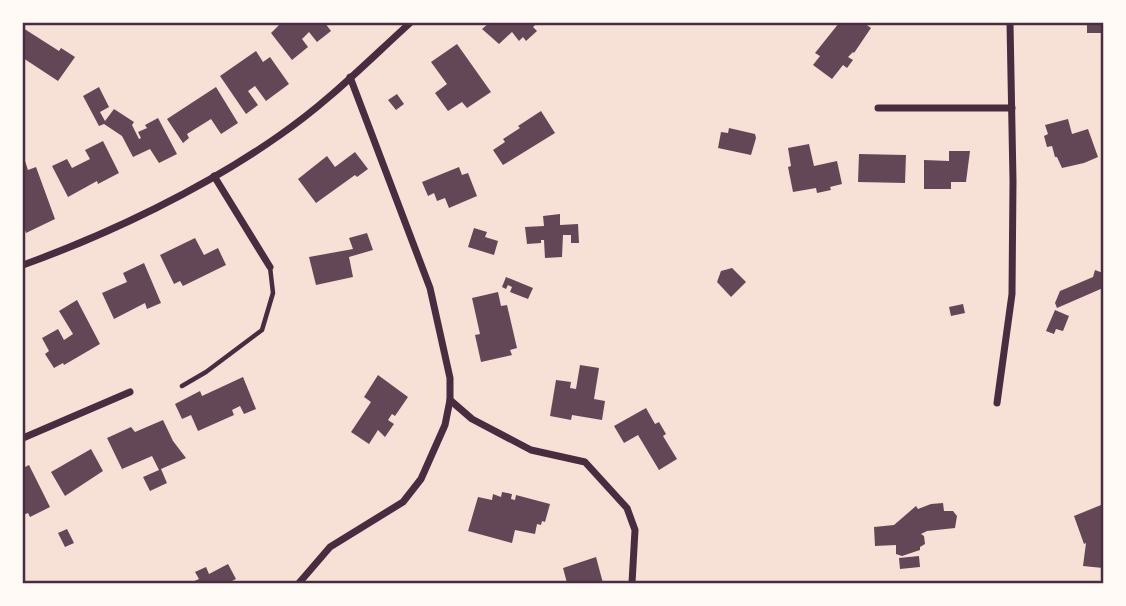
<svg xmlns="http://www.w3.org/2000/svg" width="1126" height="606" viewBox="0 0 1126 606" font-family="'Roboto Serif',serif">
<rect width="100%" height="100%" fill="#f7e1d7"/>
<g fill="#644757">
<polygon points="281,23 325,23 331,31 317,42 309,32 302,39 308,47 292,60 271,33"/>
<polygon points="489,23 537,23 533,27 537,31 526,41 523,37 519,41 512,32 499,44 482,29"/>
<polygon points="839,23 864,23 871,28 854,53 853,52 848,57 853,60 847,68 843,65 832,79 813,65 820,56 815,53"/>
<rect x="1087" y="23" width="16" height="10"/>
<polygon points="23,28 59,51 61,48 75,57 58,81 23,58"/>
<polygon points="457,44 491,92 467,108 462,102 448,111 435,93 447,84 431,62"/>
<polygon points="256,51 263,62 270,57 289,84 266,101 255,86 248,91 258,105 246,114 220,76"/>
<polygon points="99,87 109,107 100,112 105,121 114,109 134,122 132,125 139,139 141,138 138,132 147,128 145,125 158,118 177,154 159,163 150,149 133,157 122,136 104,124 99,126 83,96"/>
<polygon points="216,87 238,123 221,134 211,119 187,134 189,138 183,143 167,119"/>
<polygon points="397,94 404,104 396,110 388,100"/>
<polygon points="541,111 555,133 503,165 493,150 505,142 503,139 520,128 518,126"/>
<polygon points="1068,119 1072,134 1088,129 1098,157 1084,163 1062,168 1057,157 1055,157 1052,146 1047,147 1044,136 1048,134 1045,125"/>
<polygon points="729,128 755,134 756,138 751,155 718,148 721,132 728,133"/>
<polygon points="103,141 119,173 98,184 97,181 68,197 52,166 67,159 72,168 90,159 85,150"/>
<polygon points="809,144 814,166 837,161 842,184 830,187 831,190 817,193 816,188 793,192 788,167 791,166 788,148"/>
<polygon points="949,151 970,151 966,182 951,182 951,189 924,189 924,160 949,161"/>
<polygon points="355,152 368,169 357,177 355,175 316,203 298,179 327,156 335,167"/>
<polygon points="859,154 906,155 905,183 858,182"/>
<polygon points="23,155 28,170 36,167 55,219 26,233 23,224"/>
<polygon points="459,167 462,175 468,173 477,196 449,208 445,198 437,201 434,193 428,196 422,182"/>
<polygon points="560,214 560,225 578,224 579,243 571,243 571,235 563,235 562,257 545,258 544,240 541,240 541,243 527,244 525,227 544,226 543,216"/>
<polygon points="474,228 487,232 485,237 498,241 494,255 468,247"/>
<polygon points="367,233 373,250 349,257 353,277 316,285 309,257 353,249 349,238"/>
<polygon points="195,238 204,255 218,248 226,265 183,286 180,281 174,284 160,255"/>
<polygon points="144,263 161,303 147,309 145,303 114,319 102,293 127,282 123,273"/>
<polygon points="732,268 746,282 731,297 717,282 721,271"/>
<polygon points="1095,270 1103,273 1103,288 1057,308 1055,303 1060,291 1093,277"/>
<polygon points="506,277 533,288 528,299 510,292 512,287 508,285 506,289 502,287"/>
<polygon points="498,292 501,306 507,305 517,348 510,350 512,355 481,362 475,335 480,334 472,298"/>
<polygon points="77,300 100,344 64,365 63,363 54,368 45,354 49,351 42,338 58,329 64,340 73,334 59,311"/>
<polygon points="963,304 965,313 951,316 949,307"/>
<polygon points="1055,310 1069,316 1063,331 1056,329 1054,334 1046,331"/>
<polygon points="580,365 599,368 594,399 605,401 602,420 572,415 571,420 550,416 556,380 571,382 570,388 576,389"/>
<polygon points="378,375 408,397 395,416 392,414 388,420 394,424 385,437 378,430 369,444 351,432 371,402 364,397"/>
<polygon points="243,377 256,409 244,414 240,406 232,410 234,415 198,431 191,415 182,419 175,404 200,391 202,396"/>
<polygon points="646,408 655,424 659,422 666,434 663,436 677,459 659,470 638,435 624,443 614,426"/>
<polygon points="163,420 173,441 186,458 161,469 167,483 150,491 143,477 159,470 152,456 122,469 107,438 131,427 135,432"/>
<polygon points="91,449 103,471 65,496 51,472"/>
<polygon points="29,465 50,507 30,517 28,513 23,515 23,468"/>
<polygon points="502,492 512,494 511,499 515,500 516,495 550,504 545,522 542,521 541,525 537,524 535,534 515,530 512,543 468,531 478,497 492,500 493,494 501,497"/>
<polygon points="943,503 944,511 953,511 957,516 955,528 927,531 921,534 924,536 925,544 920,547 920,550 902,556 896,554 896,545 875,546 874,527 894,525 916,506 918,509 931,504"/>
<polygon points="1101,505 1103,511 1103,568 1083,566 1086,543 1084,544 1074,516"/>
<polygon points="67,529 74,543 65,547 58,533"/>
<polygon points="919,556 920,567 900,569 899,558"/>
<polygon points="596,557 603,583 567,583 563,568"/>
<polygon points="228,564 236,579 228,583 190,583 199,579 195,572 206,567 209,574"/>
</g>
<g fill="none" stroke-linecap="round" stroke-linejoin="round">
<polyline stroke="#4a2c40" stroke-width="4.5" points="182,386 206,372 262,330 273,293 270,267"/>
<g stroke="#4a2c40" stroke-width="7">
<polyline points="350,77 430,288 450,378 450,400 472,419 531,450 585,462 627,508 635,530 632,583"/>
<polyline points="878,108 1012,108"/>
<polyline points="214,176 270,267"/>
<path d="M23 265C109 234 205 188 280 135 327 103 368 61 410 23"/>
<polyline points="997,403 1012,294 1013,181 1010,23"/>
<polyline points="23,438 130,392"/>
<polyline points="299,583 330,547 403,502 421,479 445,425 450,400"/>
</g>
</g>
<rect width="1126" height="606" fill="none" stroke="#fffaf5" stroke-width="49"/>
<rect x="24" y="24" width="1078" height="558" fill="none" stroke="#4a2c40" stroke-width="2.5"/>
</svg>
